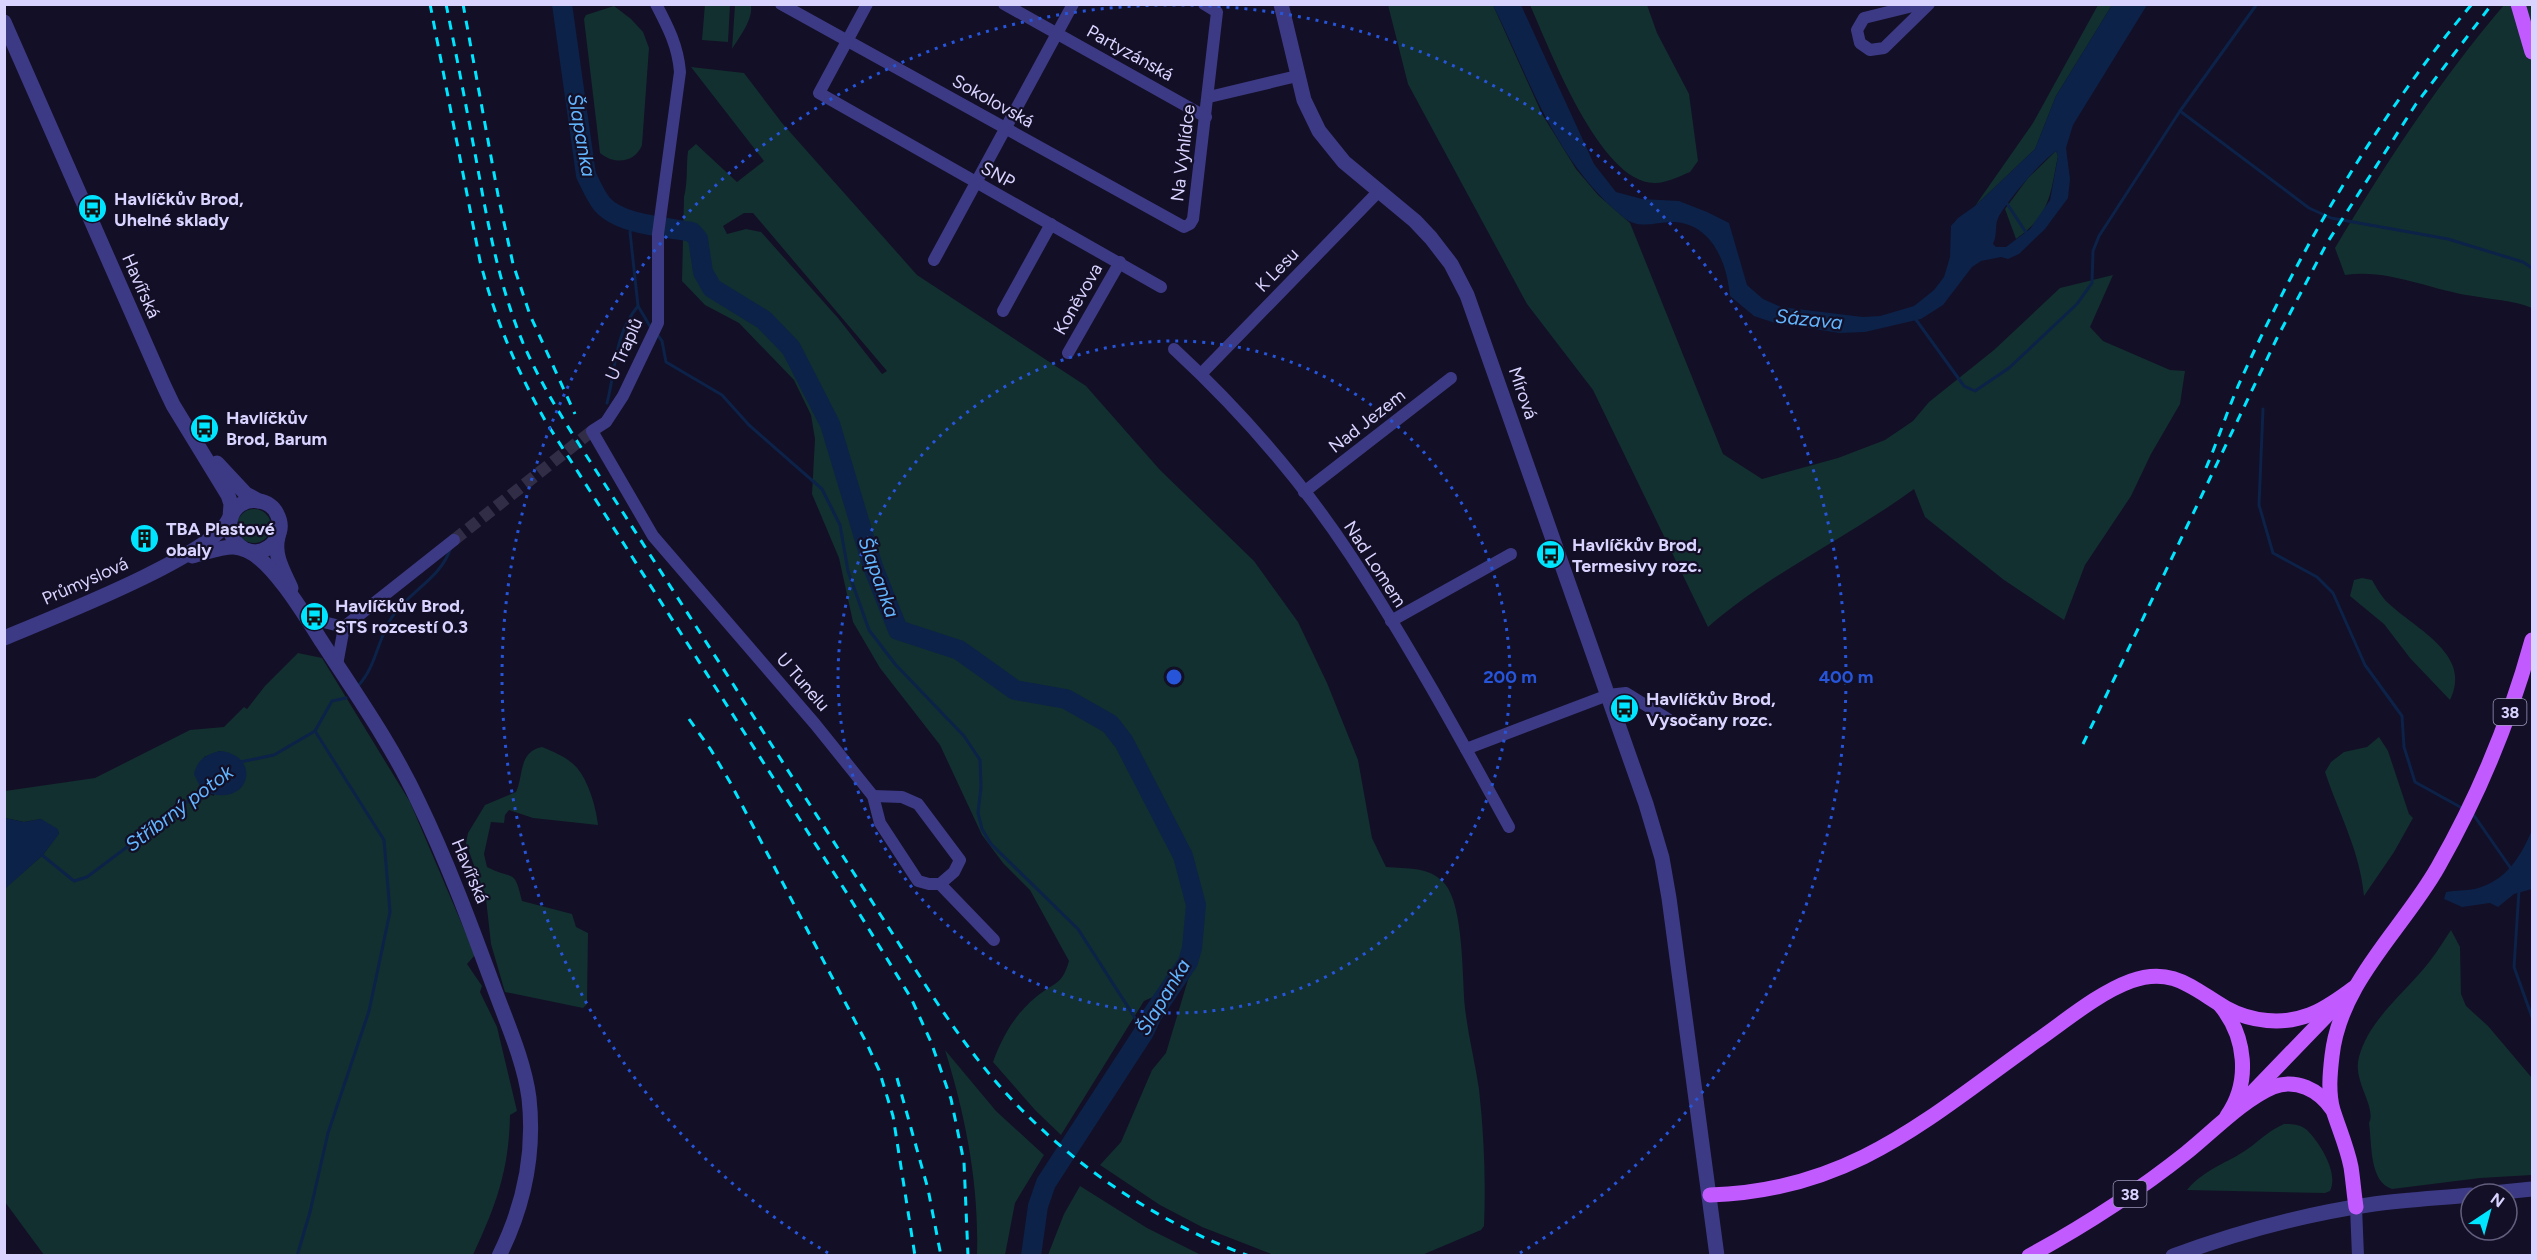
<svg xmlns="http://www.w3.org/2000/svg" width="2537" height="1260" viewBox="0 0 2537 1260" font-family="Figtree,sans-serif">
<rect width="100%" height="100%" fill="#130f26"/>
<g fill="#12302f" fill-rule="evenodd">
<polygon points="705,4 730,5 728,42 702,40"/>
<path d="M735 5H751C753 20 740 36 732 49Z"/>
<path d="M1388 5H1493L1542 114 1576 169 1598 195 1630 223 1723 454 1762 479 1838 458 1885 440 1913 421 1929 402 1994 350 2060 288 2113 275 2090 327 2103 341 2170 370 2185 371 2180 404 2151 454 2131 496 2085 565 2064 620 2004 580 1925 517 1914 489C1847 538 1770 573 1708 627L1593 390 1527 304 1408 84Z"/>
<path d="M1530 5H1647L1657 33 1689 94 1698 161 1690 172C1680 176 1667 183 1655 183 1600 184 1549 47 1530 5Z"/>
<polygon points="2098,5 2112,5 2056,96 2035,149 1975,206 2033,123"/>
<path d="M2504 5H2532V308C2512 300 2494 300 2473 296 2431 290 2387 268 2345 275L2335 248C2386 163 2440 80 2504 5Z"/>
<path d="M614 6 631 19 643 32 649 48 642 145C635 163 614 165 600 153L584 19 586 15Z"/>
<path d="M691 67 744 73 782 123 917 275 1086 386 1160 470 1254 561 1298 622 1327 683 1358 760 1372 838 1386 867C1407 869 1430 866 1445 884 1464 907 1462 977 1465 1008 1468 1035 1475 1062 1479 1089 1484 1134 1486 1181 1484 1226L1481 1230 1422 1255H1274L1202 1227 1160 1205 1100 1165 1121 1142 1152 1070 1166 1053 1202 933 1184 945 1180 964 1167 991 1144 1001 1061 1135 1035 1110 993 1062C1002 1037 1015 1014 1036 997 1054 982 1062 986 1069 961L1030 890 1003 863 982 835 940 745 880 668 853 622 839 558 812 494 815 439 811 415 794 380 739 323 705 305 682 281 684 197C688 182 686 167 688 151L696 144 737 182 764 161ZM744 213H753L887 371 882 374 838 318 761 232 746 229 727 234 723 226Z"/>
<path d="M2056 151 2058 156C2050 195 2051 214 2016 239L2005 209 2028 178Z"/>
<circle cx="254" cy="526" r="17"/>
<path d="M2362 578 2372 580C2376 587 2380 594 2385 600 2411 627 2474 653 2450 700L2410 658 2384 624 2350 596 2354 580Z"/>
<path d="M298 653 322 658 410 802 475 955 467 964 482 986 480 992 497 1027 517 1111 510 1115C509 1171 496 1205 473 1255H44L5 1202 4 889 43 855 59 833 41 819 24 822 5 818V791L95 778 190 730 224 727 244 707 247 709 265 686ZM220 751 214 796 202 791 204 757Z"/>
<path d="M2379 737 2388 751 2409 814 2413 818 2394 852 2364 896C2360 851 2339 814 2325 772L2331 762 2344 752 2367 747Z"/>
<path d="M542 747C552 751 564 756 572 763 587 775 596 806 598 825L533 818 509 810 505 815 504 823 491 822 484 854 487 867C514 881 514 867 522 901L572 914 576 927 588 933 587 1004 583 1008 505 992 491 944 486 899 466 843 468 833 485 805 516 792C524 775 518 752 542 747Z"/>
<path d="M2451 930 2460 947 2461 994 2466 1006 2488 1026 2532 1078V1175L2480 1178 2392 1189C2369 1182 2372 1144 2369 1123 2377 1107 2352 1081 2359 1057 2369 1019 2407 991 2430 961 2438 951 2444 940 2451 930Z"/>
<path d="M945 1050 996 1111 1044 1155 1015 1203 1005 1255H977C979 1184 966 1118 945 1050Z"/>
<path d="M2284 1124C2292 1124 2300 1124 2307 1130 2320 1143 2339 1173 2330 1191L2325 1193 2187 1190C2204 1169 2228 1163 2249 1148 2261 1139 2270 1130 2284 1124Z"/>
<polygon points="1080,1186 1147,1228 1201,1255 1048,1255 1064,1214"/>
</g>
<g fill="#0c2248" fill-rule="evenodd">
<path d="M1493 5H1521L1594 164 1616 192 1642 199 1679 201 1707 212 1729 223 1747 285 1763 299 1781 307 1863 317 1880 316 1914 306 1934 290 1944 277 1950 257 1951 226 1958 218 1975 206 2035 149 2056 96 2112 5H2147L2073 125 2066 148 2070 179 2068 198 2045 229 2019 254 2008 259 2001 257 1981 261 1972 267 1943 305 1921 319 1865 332 1840 333 1775 323 1754 316 1730 296C1727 264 1713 225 1675 222 1656 221 1640 231 1623 217 1554 160 1531 82 1493 5ZM2056 151 2058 156 2050 200 2030 229 2006 247H1996L1993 244C1998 234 1994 225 1999 216 2010 197 2039 164 2056 151Z"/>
<path d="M220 751C263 755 251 811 202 791L194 774C197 760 206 754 220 751Z"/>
<polygon points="5,818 24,822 41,819 58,829 59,834 43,855 5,889"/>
<path d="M2532 830V889L2514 894 2498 907 2490 903 2462 907 2444 899 2446 892C2455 890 2465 891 2475 889 2506 881 2520 858 2532 830Z"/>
</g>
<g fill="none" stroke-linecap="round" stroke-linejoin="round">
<g stroke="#0c2248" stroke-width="3">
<polyline points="2180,111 2309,208 2331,218 2448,239 2523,262 2532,268"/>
<polyline points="2006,202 2027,234"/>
<polyline points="638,306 651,328"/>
<polyline points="1914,317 1964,386 1975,391 2009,368 2077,304 2092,283 2093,251 2099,236 2180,111 2257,4"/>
<polyline points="656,333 662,341 666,362 722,395 749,425 822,489 840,525 848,571 869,630 895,664 964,736 980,760 981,787 978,813 982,829 991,844 1078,929 1144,1032"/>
<path d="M607 403C616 369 614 335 638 306L630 232 635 221"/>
<polyline points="2263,409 2259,505 2273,553 2317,577 2333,593 2365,665 2402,716 2404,747 2415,782 2462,808"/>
<path d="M357 687C377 666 377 640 392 617 410 590 441 579 451 547"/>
<polyline points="240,762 274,755 315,731 332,701 346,698"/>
<polyline points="2473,814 2512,870"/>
<polyline points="42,855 74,881 87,877 203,790"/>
<polyline points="2519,890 2514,967 2532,1017"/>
<polyline points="297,1256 310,1212 328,1133 369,1011 390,912 384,840 315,731"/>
</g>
<path stroke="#0c2248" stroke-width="20" d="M562 4 586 175C591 185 595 195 602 204 620 225 666 227 692 232L698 239 703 272 712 288 764 320 791 348 830 424 873 567 898 630 959 650 1015 690 1066 699 1110 724 1124 742 1183 856 1196 905 1192 948 1188 962 1152 1015 1144 1032 1046 1183 1038 1206 1031 1256"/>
<polyline stroke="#312d47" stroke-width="12" stroke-dasharray="12 6" stroke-linecap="butt" points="454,540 592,431"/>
<g stroke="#3d3a85" stroke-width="12">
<path d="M656 4C668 27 678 46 680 72L658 234V323L623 396 606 422 592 431 653 536 815 724 873 796 880 823 918 881 929 884H940L994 940"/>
<polyline points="781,4 1184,227 1190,224 1193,219 1217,12 1204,4"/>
<polyline points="867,4 819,93 1161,287"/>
<polyline points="1004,4 1206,117"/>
<polyline points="1921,4 1864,18 1857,30 1860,43 1870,50 1884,48 1929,4"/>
<polyline points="1209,97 1297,76"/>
<polyline points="934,260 1073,4"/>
<polyline points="1003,311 1051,224"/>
<path d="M1174 349C1240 410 1301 480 1351 556 1408 643 1459 736 1509 827"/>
<polyline points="1068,353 1120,262"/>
<polyline points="1201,374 1379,191"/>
<polyline points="1304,492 1451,378"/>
<polyline points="307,618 344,627"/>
<polyline points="1391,621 1511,554"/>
<polyline points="337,665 344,627 454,540"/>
<polyline points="1466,749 1608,695 1626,693 1668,719"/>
<polyline points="873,796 902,797 918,804 960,860 954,872 940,884"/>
<polyline points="2356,1207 2358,1256"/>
</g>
<g stroke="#3d3a85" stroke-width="15">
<polyline points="1281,4 1304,100 1319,131 1344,162 1415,221 1431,238 1451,264 1467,295 1646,804 1662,858 1669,898 1717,1256"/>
<polyline points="4,22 164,386 173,405 228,495 231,504 230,517"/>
<polyline points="217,463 246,494 259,501"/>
<path d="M278 537C273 555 284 572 291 588"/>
<path d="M248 551C274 563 306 617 322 642 355 693 392 745 418 801 447 861 470 923 493 985 506 1021 524 1060 529 1098 535 1153 524 1206 499 1256"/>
<path d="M192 556C205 553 220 547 233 547 241 547 247 552 256 552 274 550 286 531 277 514 274 507 267 502 259 501 229 496 219 535 244 549"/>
<path d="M4 638C49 619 212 556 229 519"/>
<polyline points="2483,1194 2532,1189"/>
<path d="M2173 1256C2238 1232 2305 1214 2374 1204 2406 1200 2439 1198 2471 1195"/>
</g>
<g stroke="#c25bff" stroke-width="15">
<polyline points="2518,4 2532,52"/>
<path d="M2220 1005C2246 1036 2251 1082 2227 1116"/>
<polyline points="2251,1094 2334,1008"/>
<path d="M1710 1195C1850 1191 1927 1119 2035 1042 2064 1022 2098 993 2131 981 2173 966 2193 989 2226 1008 2251 1022 2283 1025 2309 1015 2326 1009 2341 997 2355 987"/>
<path d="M2356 1207C2354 1194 2353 1180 2351 1167 2347 1147 2339 1129 2333 1110 2328 1093 2330 1073 2332 1056 2340 982 2403 929 2438 867 2479 795 2510 720 2532 640"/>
<path d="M2029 1256C2084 1226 2137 1192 2186 1153 2211 1133 2244 1099 2273 1087 2296 1078 2319 1090 2332 1109"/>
</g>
<g stroke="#00e5ff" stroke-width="3" stroke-dasharray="9 8" stroke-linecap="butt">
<path d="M430 4 480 261C495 319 517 371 546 422L848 895 911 998 931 1042 951 1099 964 1162 968 1256"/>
<path d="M446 4C457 58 467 111 477 164 488 225 499 285 523 343 544 392 575 438 604 483 647 550 690 617 733 684 784 765 836 845 887 925 930 992 971 1061 1029 1117 1091 1178 1167 1226 1249 1256"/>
<polyline points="463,4 498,195 513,264 530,315 575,414"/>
<path d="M2206 468C2219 438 2229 405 2243 375 2303 244 2378 116 2472 4"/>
<polyline points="689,719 711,750 731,784 867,1044 879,1070 893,1116 915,1256"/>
<polyline points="2083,744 2277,338 2327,243 2416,104 2492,4"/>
<polyline points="897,1078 928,1189 941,1256"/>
</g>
</g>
<g fill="none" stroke="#2655da" stroke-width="3" stroke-dasharray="3 6">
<circle cx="1174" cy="677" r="336"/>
<path d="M828 1253A672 672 0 1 1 1520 1253"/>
</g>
<defs>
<symbol id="bus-disc" viewBox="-11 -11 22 22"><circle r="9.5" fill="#00e5ff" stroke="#130f26"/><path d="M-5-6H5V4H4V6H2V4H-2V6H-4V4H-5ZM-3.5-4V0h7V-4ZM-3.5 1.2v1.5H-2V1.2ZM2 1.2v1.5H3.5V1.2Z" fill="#111"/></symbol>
<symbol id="building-disc" viewBox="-11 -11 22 22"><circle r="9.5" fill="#00e5ff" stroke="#130f26"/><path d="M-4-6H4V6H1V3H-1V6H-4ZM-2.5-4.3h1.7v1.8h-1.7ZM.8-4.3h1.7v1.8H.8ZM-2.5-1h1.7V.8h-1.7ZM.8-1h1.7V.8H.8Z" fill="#111"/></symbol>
</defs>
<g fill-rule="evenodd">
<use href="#bus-disc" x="76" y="192" width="33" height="33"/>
<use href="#bus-disc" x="188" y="412" width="33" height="33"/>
<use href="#building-disc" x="128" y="522" width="33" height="33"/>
<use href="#bus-disc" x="1534" y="538" width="33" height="33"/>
<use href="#bus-disc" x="298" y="600" width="33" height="33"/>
<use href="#bus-disc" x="1608" y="692" width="33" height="33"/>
</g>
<g text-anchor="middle" stroke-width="4.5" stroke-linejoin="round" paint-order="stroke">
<g fill="#130f26" stroke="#9e99be" stroke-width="1.5">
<rect x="2493.5" y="699" width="33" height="26" rx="4.5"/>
<rect x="2113.5" y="1181" width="33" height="26" rx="4.5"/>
</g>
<g font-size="16" font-weight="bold" fill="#d9d4ff">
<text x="2510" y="718">38</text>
<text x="2130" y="1200">38</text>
</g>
<g font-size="18" fill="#d9d4ff" stroke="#130f26">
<text transform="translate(1130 53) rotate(29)" y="6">Partyzánská</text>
<text transform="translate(993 101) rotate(29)" y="6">Sokolovská</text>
<text transform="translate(1183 153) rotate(-83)" y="6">Na Vyhlídce</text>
<text transform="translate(998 175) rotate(29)" y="6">SNP</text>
<text transform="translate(1277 270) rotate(-46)" y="6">K Lesu</text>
<text transform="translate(141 286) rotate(66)" y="6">Havířská</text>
<text transform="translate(1078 299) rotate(-60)" y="6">Koněvova</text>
<text transform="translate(624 349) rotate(-66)" y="6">U Traplů</text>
<text transform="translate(1523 393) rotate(71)" y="6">Mírová</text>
<text transform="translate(1367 421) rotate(-38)" y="6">Nad Jezem</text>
<text transform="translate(1375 564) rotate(57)" y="6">Nad Lomem</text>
<text transform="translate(85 581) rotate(-24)" y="6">Průmyslová</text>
<text transform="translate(803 682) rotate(49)" y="6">U Tunelu</text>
<text transform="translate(470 871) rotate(67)" y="6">Havířská</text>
</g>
<g font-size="18" font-weight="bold" fill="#d9d4ff" stroke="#130f26" text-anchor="start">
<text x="114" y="205">Havlíčkův Brod,<tspan x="114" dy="21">Uhelné sklady</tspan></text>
<text x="226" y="424">Havlíčkův<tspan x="226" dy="21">Brod, Barum</tspan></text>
<text x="166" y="535">TBA Plastové<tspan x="166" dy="21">obaly</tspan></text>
<text x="1572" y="551">Havlíčkův Brod,<tspan x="1572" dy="21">Termesivy rozc.</tspan></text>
<text x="335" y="612">Havlíčkův Brod,<tspan x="335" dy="21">STS rozcestí 0.3</tspan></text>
<text x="1646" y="705">Havlíčkův Brod,<tspan x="1646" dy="21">Vysočany rozc.</tspan></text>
</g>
<g font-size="20" font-style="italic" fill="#62b6ff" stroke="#130f26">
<text transform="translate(582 135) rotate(80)" y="7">Šlapanka</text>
<text transform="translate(1809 319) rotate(6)" y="7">Sázava</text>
<text transform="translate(879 577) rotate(70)" y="7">Šlapanka</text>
<text transform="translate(179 808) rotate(-37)" y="7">Stříbrný potok</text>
<text transform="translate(1163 997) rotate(-59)" y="7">Šlapanka</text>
</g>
</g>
<circle cx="1174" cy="677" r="9" fill="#2655da" stroke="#130f26" stroke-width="3"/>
<g font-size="18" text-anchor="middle" font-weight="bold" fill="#2655da" stroke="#130f26" stroke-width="4.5" stroke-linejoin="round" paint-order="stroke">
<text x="1510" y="683">200 m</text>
<text x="1846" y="683">400 m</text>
</g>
<rect width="2537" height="1260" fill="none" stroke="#d9d4ff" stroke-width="12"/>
<g transform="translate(2489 1212) rotate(36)"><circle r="28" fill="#130f26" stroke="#625e7d" stroke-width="1.5"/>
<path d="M0-4.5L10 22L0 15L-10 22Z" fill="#00e5ff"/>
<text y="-9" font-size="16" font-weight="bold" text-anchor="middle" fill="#d9d4ff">N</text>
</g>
</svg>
